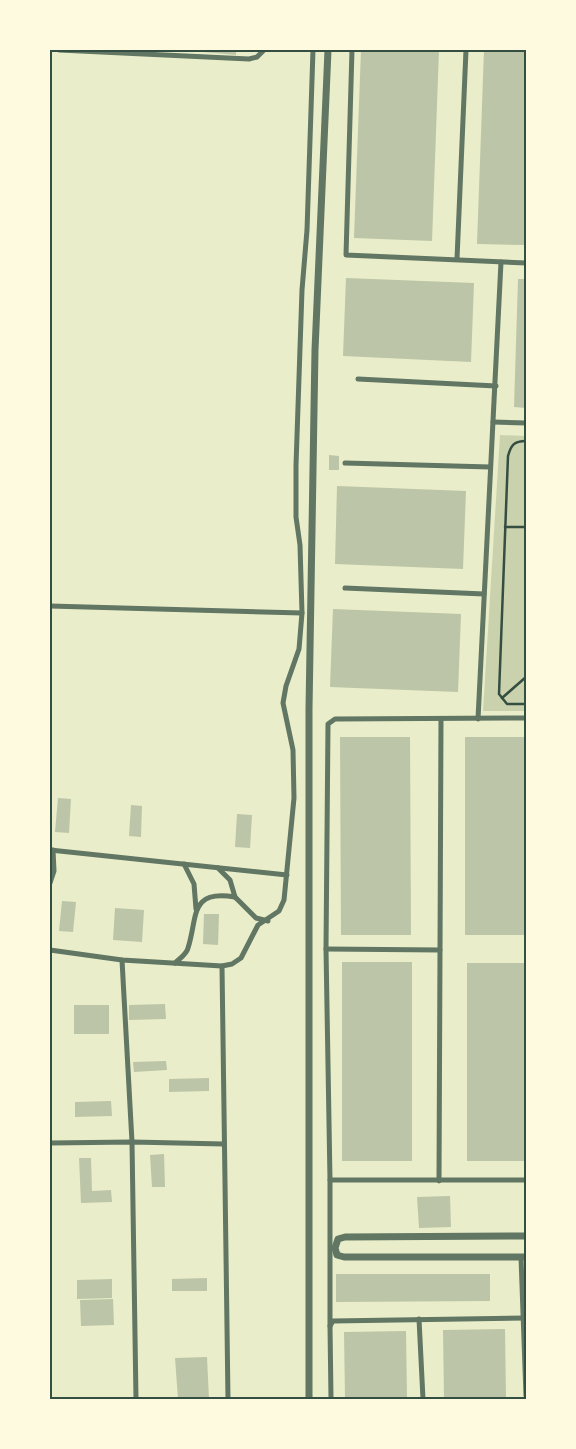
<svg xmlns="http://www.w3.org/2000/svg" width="576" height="1449" viewBox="0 0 576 1449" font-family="'Archivo Narrow',sans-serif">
<rect width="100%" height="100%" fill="#e9edc9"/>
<polygon fill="#cad2ad" points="500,435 526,436 526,711 483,711"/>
<g fill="#bcc5a7">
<polygon points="181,50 236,50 236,55"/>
<polygon points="361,50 439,50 432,241 354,238"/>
<polygon points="484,50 526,50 526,245 477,244"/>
<polygon points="346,278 474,283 471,362 343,356"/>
<polygon points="518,279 526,279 526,408 514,407"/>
<polygon points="329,455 339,456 339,470 329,470"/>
<polygon points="337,486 466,491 463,569 335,564"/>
<polygon points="333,609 461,614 458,692 330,687"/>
<polygon points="340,737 410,737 411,935 341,935"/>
<rect x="465" y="737" width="61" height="198"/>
<polygon points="58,798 71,799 69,833 55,832"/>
<polygon points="131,805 142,806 141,837 129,836"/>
<polygon points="237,814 252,815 250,848 235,847"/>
<polygon points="62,901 76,902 73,932 59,931"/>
<polygon points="115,908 144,910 142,942 113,940"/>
<polygon points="204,914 219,914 218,945 203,944"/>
<rect x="342" y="962" width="70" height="199"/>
<rect x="467" y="963" width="59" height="198"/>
<polygon points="165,1004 166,1019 129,1020 129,1005"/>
<rect x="74" y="1005" width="35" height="29"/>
<polygon points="166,1061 167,1070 134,1072 133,1062"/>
<polygon points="209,1078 209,1091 169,1092 169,1079"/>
<polygon points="111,1101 112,1116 75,1117 75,1102"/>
<polygon points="164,1154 165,1187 152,1187 150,1155"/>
<polygon points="79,1158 91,1158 92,1191 111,1190 112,1202 81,1203"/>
<polygon points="450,1196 451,1227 419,1228 417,1197"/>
<polygon points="336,1274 490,1274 490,1301 336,1302"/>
<polygon points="207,1278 207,1291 172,1291 172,1279"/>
<polygon points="112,1279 112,1298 77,1299 77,1280"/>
<polygon points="113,1299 114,1325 81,1326 80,1300"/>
<polygon points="505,1329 506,1399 444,1399 443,1330"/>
<polygon points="406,1331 407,1399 345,1399 344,1332"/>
<polygon points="207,1357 209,1399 178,1399 175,1358"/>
</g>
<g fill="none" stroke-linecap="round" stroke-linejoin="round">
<g stroke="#344e41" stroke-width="2.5">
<path d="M526 441C514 441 511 445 508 456L499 694 507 704H526"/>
<polyline points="505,527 526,527"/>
<polyline points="502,698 526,677"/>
</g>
<g stroke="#617663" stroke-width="5">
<polyline points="59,50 249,59 257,57 264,50"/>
<polyline points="352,50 346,255 526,263"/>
<polyline points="457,259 466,50"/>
<polyline points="358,379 496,386"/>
<polyline points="493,422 526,423"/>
<polyline points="345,463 490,467"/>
<polyline points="345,588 484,594"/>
<polyline points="50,606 302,613"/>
<polyline points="478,719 501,262"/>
<polyline points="50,850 287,875"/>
<polyline points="184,864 194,884 196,909"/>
<polyline points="218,868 230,880 235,897"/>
<polyline points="50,883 54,871 53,850"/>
<polyline points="326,949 440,950"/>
<polyline points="50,950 122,960 222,966 232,964 241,958 258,925 279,911 284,900 294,798 293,750 283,703 286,686 299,649 302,613 300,545 296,517 296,465 302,290 307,230 313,50"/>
<polyline points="122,960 132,1142 136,1399"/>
<path d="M175 963C179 959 187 954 188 948 198 917 189 889 235 897L256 918 268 921"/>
<polyline points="222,966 228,1399"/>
<polyline points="50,1143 132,1142 224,1144"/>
<polyline points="330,1180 326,949 328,724 335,719 526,718"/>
<polyline points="439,1181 441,719"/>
<polyline points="521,1257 526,1396"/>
<polyline points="419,1319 423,1399"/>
<polyline points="330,1326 330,1180 526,1180"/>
<polyline points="331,1399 330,1326 333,1321 526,1318"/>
</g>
<g stroke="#617663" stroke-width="7">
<polyline points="526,1236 345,1237 338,1239 335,1248 337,1255 344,1257 526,1257"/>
<polyline points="309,1399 309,709 315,350 328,50"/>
</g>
</g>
<rect width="576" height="1449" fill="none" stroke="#fefae0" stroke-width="102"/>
<rect x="51" y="51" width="474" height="1347" fill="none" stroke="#344e41" stroke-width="2"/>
</svg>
